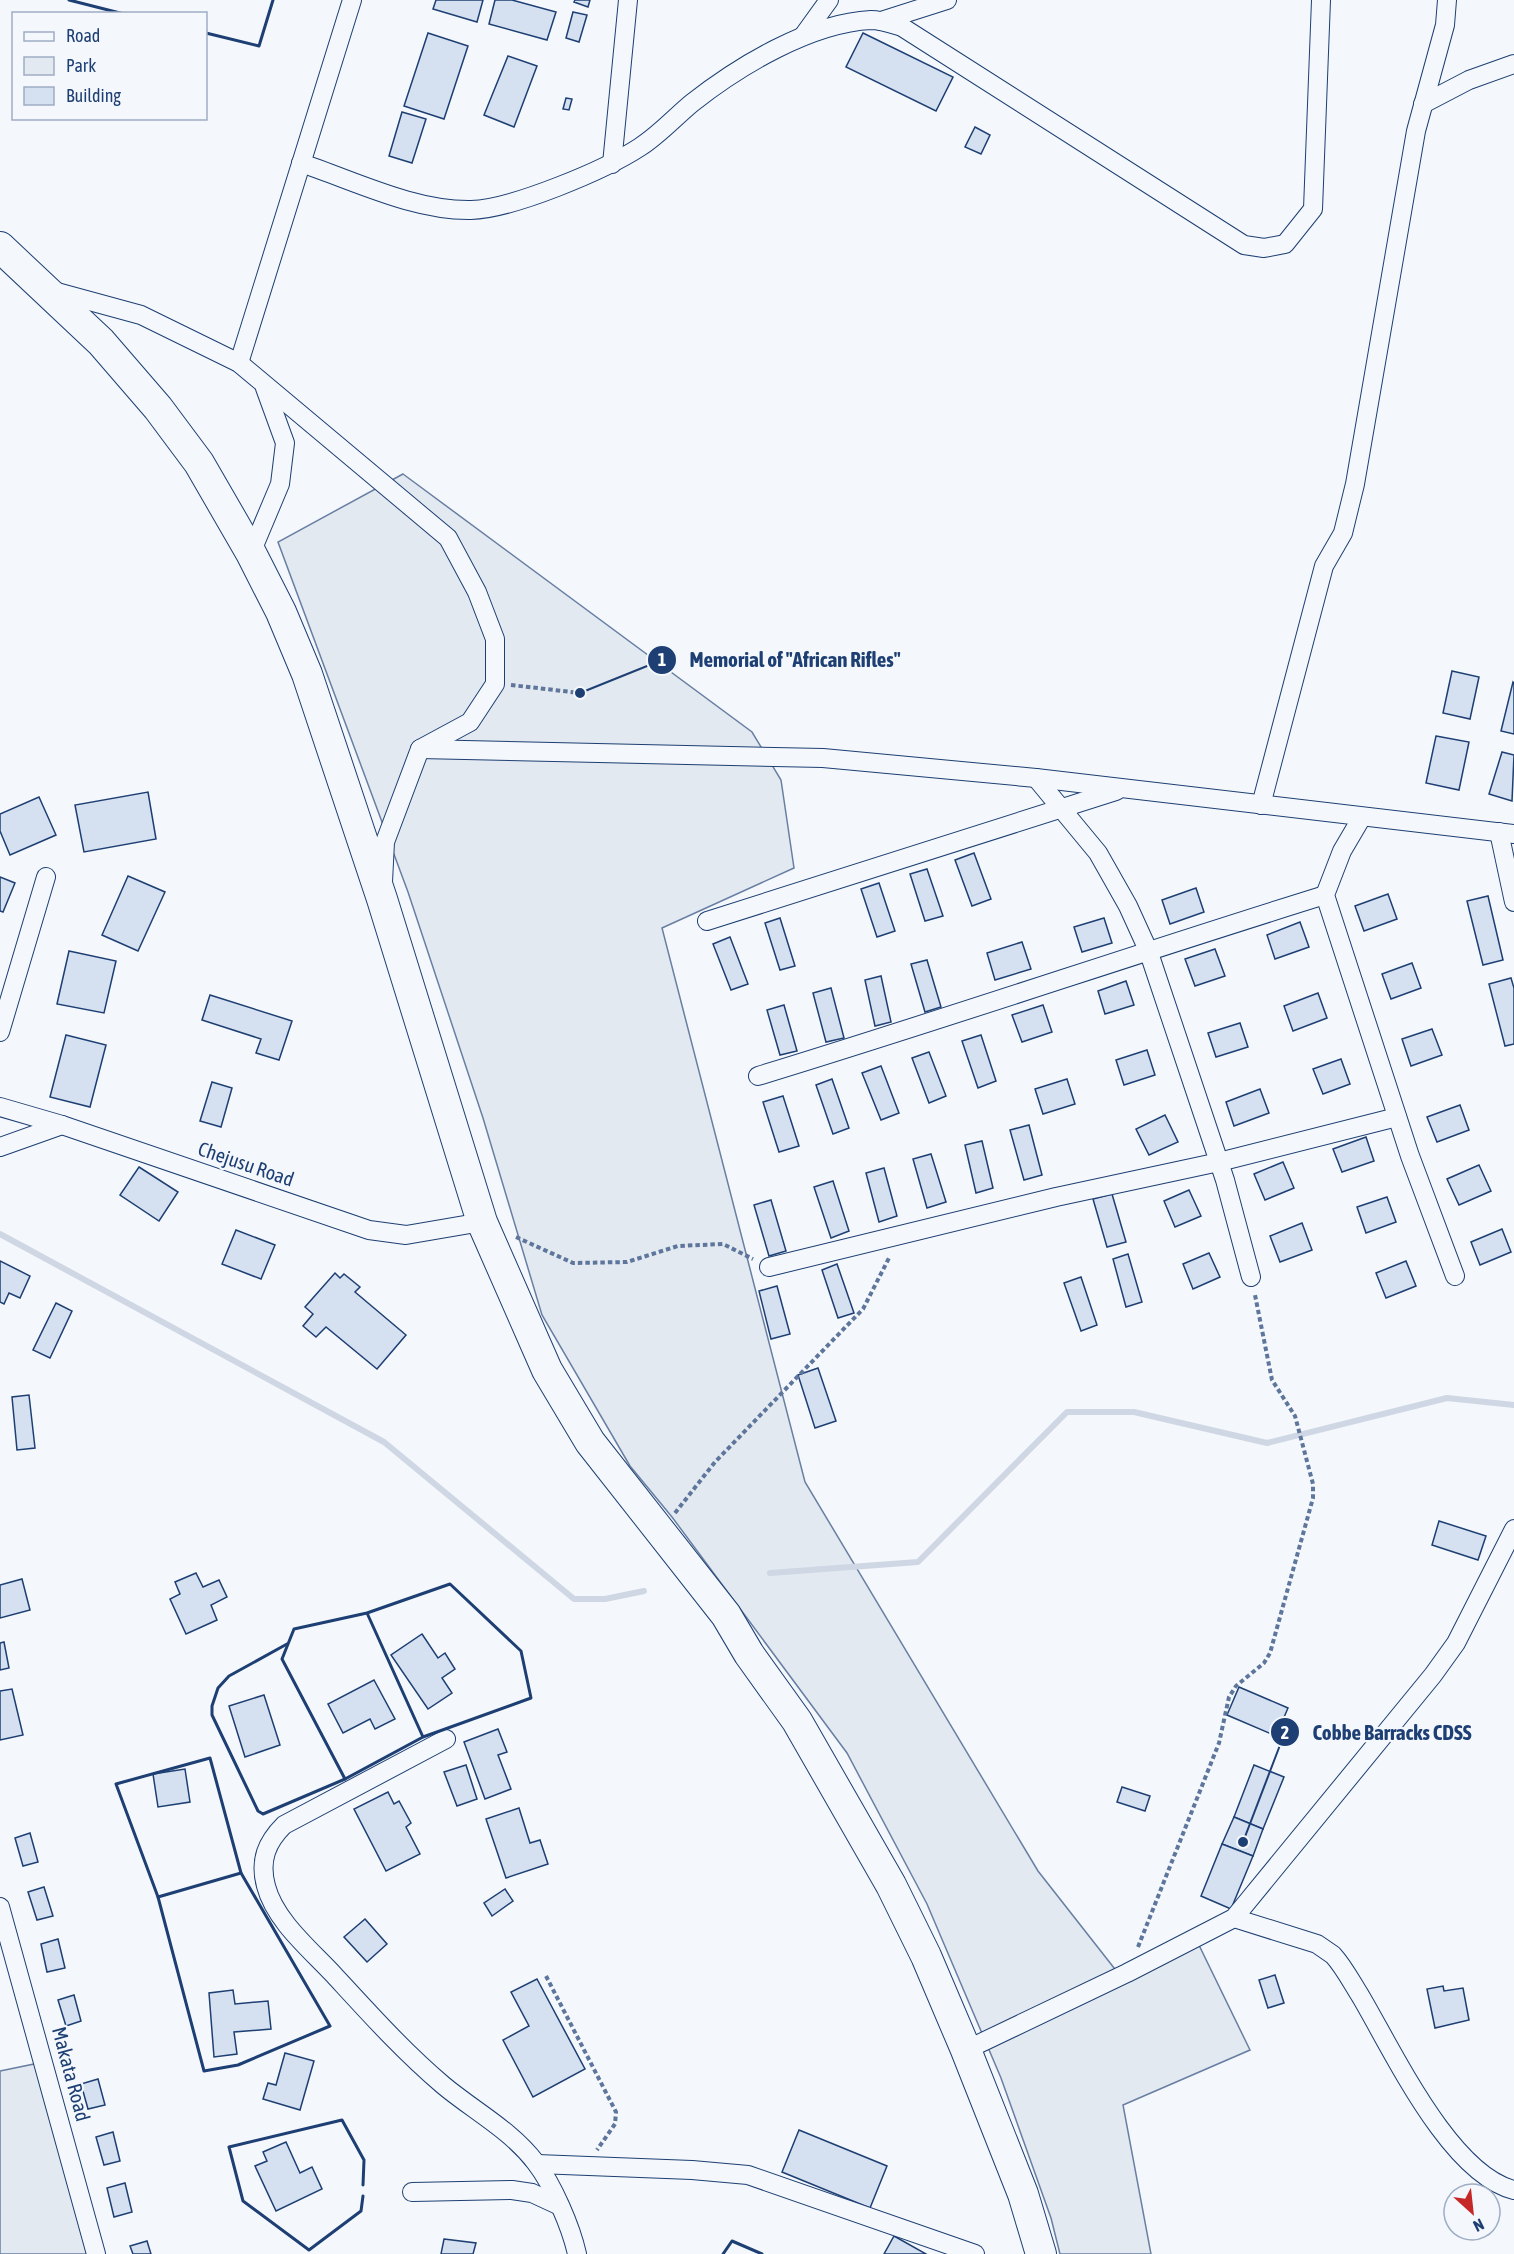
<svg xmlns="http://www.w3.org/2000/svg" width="1514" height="2254" viewBox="0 0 1514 2254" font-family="'Asap Condensed',sans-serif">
<rect width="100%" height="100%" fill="#f4f7fb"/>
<g fill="#e3e9f0" stroke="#687fa3" stroke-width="1.5">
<polygon points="403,474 752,732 781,780 794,868 662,928 805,1482 1038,1871 1118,1973 1195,1937 1250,2050 1123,2105 1151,2254 1060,2254 1051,2218 1001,2078 927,1904 847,1753 672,1517 630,1466 542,1315 483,1118 408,892 278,542"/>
<polygon points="44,2062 96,2254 0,2254 0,2071"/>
</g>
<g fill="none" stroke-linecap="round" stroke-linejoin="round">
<g stroke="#cfd7e4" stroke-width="6">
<polyline points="0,1234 384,1442 574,1599 605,1599 644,1591"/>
<polyline points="770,1573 918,1562 1067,1412 1134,1412 1267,1443 1447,1398 1514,1405"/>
</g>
</g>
<g fill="#d5e0f0" stroke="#1d3f73" stroke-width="1.5">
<polygon points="436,0 483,0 477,22 433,9"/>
<polygon points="495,0 512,0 556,12 547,40 489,24"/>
<polygon points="575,0 590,0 588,7 574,2"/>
<polygon points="573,12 587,15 579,42 566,38"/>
<polygon points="428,33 468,46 444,119 404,106"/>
<polygon points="863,33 953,77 936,111 846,67"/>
<polygon points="508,56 537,66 514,127 484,115"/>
<polygon points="566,98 572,99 569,110 563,109"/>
<polygon points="402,112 426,119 412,163 389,156"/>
<polygon points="975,127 990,135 981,154 965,147"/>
<polygon points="1452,671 1479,677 1470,719 1443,713"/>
<polygon points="1513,682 1514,683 1514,734 1501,731"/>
<polygon points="1436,736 1469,742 1459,790 1426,783"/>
<polygon points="1502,752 1514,755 1512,801 1489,794"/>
<polygon points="148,792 156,839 84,852 75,805"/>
<polygon points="39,797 56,835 10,855 0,831 0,814"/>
<polygon points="974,853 991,899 972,906 955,860"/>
<polygon points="927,869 943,916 925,921 910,874"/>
<polygon points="128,876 165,892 138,951 102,935"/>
<polygon points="0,877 15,883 3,912 0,911"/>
<polygon points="879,883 895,931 877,937 861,889"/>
<polygon points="1196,888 1204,912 1170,924 1162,900"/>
<polygon points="1388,894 1397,919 1364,931 1355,906"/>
<polygon points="1488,896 1503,960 1483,965 1467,901"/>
<polygon points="780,918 795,966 780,970 765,923"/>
<polygon points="1104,918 1112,943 1082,952 1074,927"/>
<polygon points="1300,922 1309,947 1275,959 1267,935"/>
<polygon points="730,937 748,984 731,990 713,944"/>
<polygon points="1022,942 1031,969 995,980 987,953"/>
<polygon points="1215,949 1225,976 1195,986 1185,959"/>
<polygon points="69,951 116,961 104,1013 57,1004"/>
<polygon points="927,960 941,1007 925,1012 911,964"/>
<polygon points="1412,963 1421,988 1391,999 1382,974"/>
<polygon points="881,976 891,1022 875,1026 865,980"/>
<polygon points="1511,978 1514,988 1514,1044 1505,1046 1489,984"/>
<polygon points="1126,981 1134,1005 1105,1014 1098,991"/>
<polygon points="831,988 844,1038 826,1042 813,993"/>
<polygon points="1318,993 1327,1018 1293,1031 1284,1006"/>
<polygon points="210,995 292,1021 279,1060 256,1053 261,1039 202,1020"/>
<polygon points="784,1005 797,1051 780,1055 767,1010"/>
<polygon points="1043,1005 1052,1032 1022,1042 1012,1015"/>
<polygon points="1240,1023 1248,1047 1216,1057 1208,1033"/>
<polygon points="1432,1029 1442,1055 1411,1066 1402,1039"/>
<polygon points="66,1035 106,1045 90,1107 50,1097"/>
<polygon points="981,1035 996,1081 978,1088 962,1041"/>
<polygon points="1147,1050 1155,1075 1124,1085 1116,1060"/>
<polygon points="929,1052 946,1096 929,1103 912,1058"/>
<polygon points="1341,1059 1350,1084 1323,1094 1313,1069"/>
<polygon points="881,1066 899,1113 881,1120 862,1073"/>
<polygon points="832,1079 849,1128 833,1134 816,1085"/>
<polygon points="1067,1079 1075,1104 1043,1114 1035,1089"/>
<polygon points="212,1082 232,1088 221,1127 200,1121"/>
<polygon points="1260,1089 1269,1113 1234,1126 1226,1102"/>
<polygon points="783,1096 799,1146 779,1152 763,1102"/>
<polygon points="1460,1105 1469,1130 1437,1142 1427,1117"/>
<polygon points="1165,1115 1178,1142 1149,1155 1136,1129"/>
<polygon points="1029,1125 1042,1175 1024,1180 1010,1130"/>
<polygon points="1366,1137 1374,1161 1342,1172 1333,1149"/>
<polygon points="982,1141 993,1188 976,1193 965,1145"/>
<polygon points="931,1154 946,1202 927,1208 913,1159"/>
<polygon points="1283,1162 1294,1188 1265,1200 1254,1174"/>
<polygon points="1479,1165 1491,1191 1459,1205 1447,1179"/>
<polygon points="139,1167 178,1192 159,1221 120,1195"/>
<polygon points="884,1168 897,1216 879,1222 866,1173"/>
<polygon points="833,1181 849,1231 831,1238 814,1187"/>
<polygon points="1189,1190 1201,1216 1175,1227 1164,1201"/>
<polygon points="1112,1194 1126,1242 1107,1247 1093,1199"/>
<polygon points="1387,1197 1396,1222 1366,1233 1357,1207"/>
<polygon points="771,1200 786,1251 769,1256 754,1205"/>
<polygon points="1302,1223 1312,1250 1280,1262 1270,1236"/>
<polygon points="1502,1229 1511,1252 1480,1265 1471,1242"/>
<polygon points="236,1230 275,1245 261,1279 222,1264"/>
<polygon points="1209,1253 1220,1277 1193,1289 1183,1264"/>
<polygon points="1128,1254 1142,1302 1126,1307 1113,1259"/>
<polygon points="0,1261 30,1276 20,1298 9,1293 4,1304 0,1302"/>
<polygon points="1406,1261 1416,1286 1386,1298 1376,1273"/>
<polygon points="837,1264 854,1313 838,1318 822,1270"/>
<polygon points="335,1273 340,1278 344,1274 360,1287 355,1292 406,1335 377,1369 326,1327 316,1337 303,1326 313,1314 305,1307"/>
<polygon points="1081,1277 1097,1325 1081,1331 1064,1283"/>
<polygon points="777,1286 790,1334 771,1339 759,1291"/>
<polygon points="56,1303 72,1311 50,1358 33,1350"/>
<polygon points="818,1368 836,1421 815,1428 798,1375"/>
<polygon points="29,1395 35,1448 17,1450 12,1397"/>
<polygon points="1439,1521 1486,1536 1478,1560 1432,1545"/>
<polygon points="196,1573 203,1587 219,1580 227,1597 211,1605 217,1620 186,1634 170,1599 180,1594 175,1582"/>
<polygon points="22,1579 30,1610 0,1618 0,1585"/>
<polygon points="422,1634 438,1658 445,1653 455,1669 442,1678 452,1693 428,1709 391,1655"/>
<polygon points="4,1642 9,1668 0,1670 0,1643"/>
<polygon points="374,1680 395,1719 375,1729 370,1719 343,1733 328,1704"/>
<polygon points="1239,1687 1288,1708 1276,1736 1227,1715"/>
<polygon points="12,1689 23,1735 0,1740 0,1691"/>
<polygon points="264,1695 280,1745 245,1757 229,1706"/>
<polygon points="498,1729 507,1752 498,1755 511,1789 485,1799 464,1742"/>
<polygon points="466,1765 477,1799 457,1806 444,1772"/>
<polygon points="1254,1765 1284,1777 1263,1829 1234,1817"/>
<polygon points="185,1769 190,1802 158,1807 153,1774"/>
<polygon points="1122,1787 1150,1796 1145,1811 1117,1802"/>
<polygon points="388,1792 394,1804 399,1801 411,1823 406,1827 420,1854 386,1871 354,1809"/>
<polygon points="519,1808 530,1843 540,1840 548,1864 506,1878 486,1819"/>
<polygon points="1234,1817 1263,1829 1253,1856 1222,1844"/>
<polygon points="30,1833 38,1862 23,1866 15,1838"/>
<polygon points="1222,1844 1253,1856 1231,1909 1201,1896"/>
<polygon points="44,1887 53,1916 37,1920 28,1892"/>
<polygon points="505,1889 513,1901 492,1916 484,1903"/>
<polygon points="365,1919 387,1944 367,1962 344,1937"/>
<polygon points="58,1939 65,1968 47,1972 41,1944"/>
<polygon points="1275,1975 1284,2003 1268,2008 1259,1980"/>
<polygon points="537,1979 585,2069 533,2097 503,2040 529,2026 511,1992"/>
<polygon points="1443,1986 1444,1991 1463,1988 1469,2020 1435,2028 1427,1989"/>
<polygon points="233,1990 235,2004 268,2001 271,2029 234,2032 237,2054 214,2057 209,1993"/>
<polygon points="74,1995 81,2021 66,2026 58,2000"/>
<polygon points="285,2053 314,2061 300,2110 263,2099 268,2083 276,2085"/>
<polygon points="98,2079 105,2105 88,2109 81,2084"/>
<polygon points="799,2130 887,2166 870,2208 782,2172"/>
<polygon points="113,2132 120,2161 104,2165 96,2137"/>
<polygon points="286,2142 300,2173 312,2167 322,2189 276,2211 255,2166 267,2161 263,2152"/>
<polygon points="125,2183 132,2212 114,2217 107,2188"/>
<polygon points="894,2236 926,2254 884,2254"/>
<polygon points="444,2239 476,2243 473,2254 441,2254"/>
<polygon points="147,2241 151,2254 133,2254 130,2246"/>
</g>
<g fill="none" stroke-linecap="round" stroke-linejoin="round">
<defs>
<g id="minor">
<polyline points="881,21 947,0"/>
<polyline points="803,36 829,0"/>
<polyline points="1423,104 1469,80 1514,64"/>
<path d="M301 163C355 181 414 211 471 210 512 209 605 170 640 147 659 135 675 117 692 103 739 66 810 23 871 20 882 20 892 24 902 27L1244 245 1264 248 1285 244 1313 209 1321 0"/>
<polyline points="612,164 628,0"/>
<polyline points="53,291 141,315 239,363 448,538 477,592 495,639 495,684 470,722 420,749 385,842 383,882"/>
<polyline points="239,363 352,0"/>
<polyline points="251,553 280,484 285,443 265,388"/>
<polyline points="420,749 823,758 1036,778 1514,834"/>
<polyline points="1036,778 1098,853 1128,906 1148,950 1225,1180 1251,1277"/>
<polyline points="1261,805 1324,566 1343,533 1355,484 1416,131 1445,25 1447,0"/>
<polyline points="1362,817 1342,851 1325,895 1410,1156 1455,1276"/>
<polyline points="1499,832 1514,902"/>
<polyline points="707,921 1116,791"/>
<polyline points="0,1032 46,877"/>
<path d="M758 1076C948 1018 1135 954 1325 895"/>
<polyline points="0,1107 62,1125 369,1230 406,1235 482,1222"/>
<polyline points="0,1147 62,1125"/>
<polyline points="769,1267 1056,1197 1219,1162 1397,1117"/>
<path d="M446 1739 284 1825C267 1842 259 1860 266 1886 275 1921 311 1950 334 1975 369 2013 404 2052 443 2085 474 2111 511 2130 536 2163 553 2185 571 2227 577 2254"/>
<polyline points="0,1907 96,2254"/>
<path d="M1234 1918 1317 1944 1333 1955C1344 1967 1352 1983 1361 1997 1394 2053 1450 2174 1514 2190"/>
<polyline points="966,2050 1127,1973 1234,1918 1433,1675 1456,1643 1514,1529"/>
<polyline points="537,2164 692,2170 748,2175 975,2254"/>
<polyline points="412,2192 512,2190 532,2193 558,2205"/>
</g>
<polyline id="trunk" points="0,247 101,342 158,408 199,463 251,553 281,612 307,674 382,899 482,1222 547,1370 590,1442 726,1615 749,1654 797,1721 891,1885 926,1956 966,2050 1023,2194 1041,2254"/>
</defs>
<use href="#minor" stroke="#1d3f73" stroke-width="20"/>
<use href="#trunk" stroke="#1d3f73" stroke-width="32"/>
<g stroke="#5e769c" stroke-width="4" stroke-dasharray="4.5 3" stroke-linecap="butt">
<polyline points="511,685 580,693"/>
<polyline points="516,1237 573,1263 627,1262 678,1246 723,1244 753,1259"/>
<polyline points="675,1513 715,1462 863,1309 890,1256"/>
<polyline points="1138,1947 1219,1743 1229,1697 1236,1686 1264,1663 1270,1653 1313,1498 1313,1484 1295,1416 1272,1380 1255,1295"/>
<polyline points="546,1976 616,2112 615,2124 597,2150"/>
</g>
<use href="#minor" stroke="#f4f7fb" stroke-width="18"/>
<use href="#trunk" stroke="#f4f7fb" stroke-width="30"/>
<g stroke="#1d3f73" stroke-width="3">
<polyline points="69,0 124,14"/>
<polyline points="206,33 259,46 273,0"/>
<polyline points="367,1613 450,1584 521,1651 531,1698 423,1737 345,1779 282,1659 294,1629 367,1613 423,1737"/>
<polyline points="287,1644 229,1676 218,1688 212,1706 212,1715 258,1811 263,1814 345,1779"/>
<polygon points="210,1758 241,1873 330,2026 238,2065 204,2071 158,1897 116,1784"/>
<polyline points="158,1897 241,1873"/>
<polyline points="363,2196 361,2211 309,2250 243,2201 229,2147 342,2120 364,2160 363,2185"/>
<polyline points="723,2254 732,2241 762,2254"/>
</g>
</g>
<g text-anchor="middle" stroke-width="4.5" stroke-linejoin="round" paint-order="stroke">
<g font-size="20" fill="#1d3f73" stroke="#f4f7fb">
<text transform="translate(246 1164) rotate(19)" y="7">Chejusu Road</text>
<text transform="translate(71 2074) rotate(75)" y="7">Makata Road</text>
</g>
</g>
<path fill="none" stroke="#1d3f73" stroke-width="2" d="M580 693L662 660M1243 1842L1285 1732"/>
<g fill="#1d3f73" stroke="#f4f7fb" stroke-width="2">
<circle cx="580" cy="693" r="6"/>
<circle cx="1243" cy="1842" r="6"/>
<circle cx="662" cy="660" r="15"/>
<circle cx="1285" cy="1732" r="15"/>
</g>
<g font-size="18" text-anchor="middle" font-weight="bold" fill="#fff">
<text x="662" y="666">1</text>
<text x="1285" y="1739">2</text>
</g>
<g font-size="21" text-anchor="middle" font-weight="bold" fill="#1d3f73" stroke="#f4f7fb" stroke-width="4.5" stroke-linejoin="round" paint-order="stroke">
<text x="795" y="667">Memorial of "African Rifles"</text>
<text x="1392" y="1740">Cobbe Barracks CDSS</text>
</g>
<rect x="12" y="12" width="195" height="108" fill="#f4f7fb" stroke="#9eadc5" stroke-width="1.5"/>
<rect x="24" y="32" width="30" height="9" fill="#f4f7fb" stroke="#9eadc5" stroke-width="1.5"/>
<text x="66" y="42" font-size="18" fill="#1d3f73">Road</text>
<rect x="24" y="57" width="30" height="18" fill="#e3e9f0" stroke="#9eadc5" stroke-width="1.5"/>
<text x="66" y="72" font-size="18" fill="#1d3f73">Park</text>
<rect x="24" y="87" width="30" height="18" fill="#d5e0f0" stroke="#9eadc5" stroke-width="1.5"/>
<text x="66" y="102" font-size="18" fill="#1d3f73">Building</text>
<g transform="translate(1472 2212) rotate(153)"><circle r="28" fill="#f4f7fb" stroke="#9eadc5" stroke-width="1.5"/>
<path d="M0-4.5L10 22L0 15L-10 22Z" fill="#c62828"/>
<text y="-9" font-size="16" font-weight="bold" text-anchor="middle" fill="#1d3f73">N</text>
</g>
</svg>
